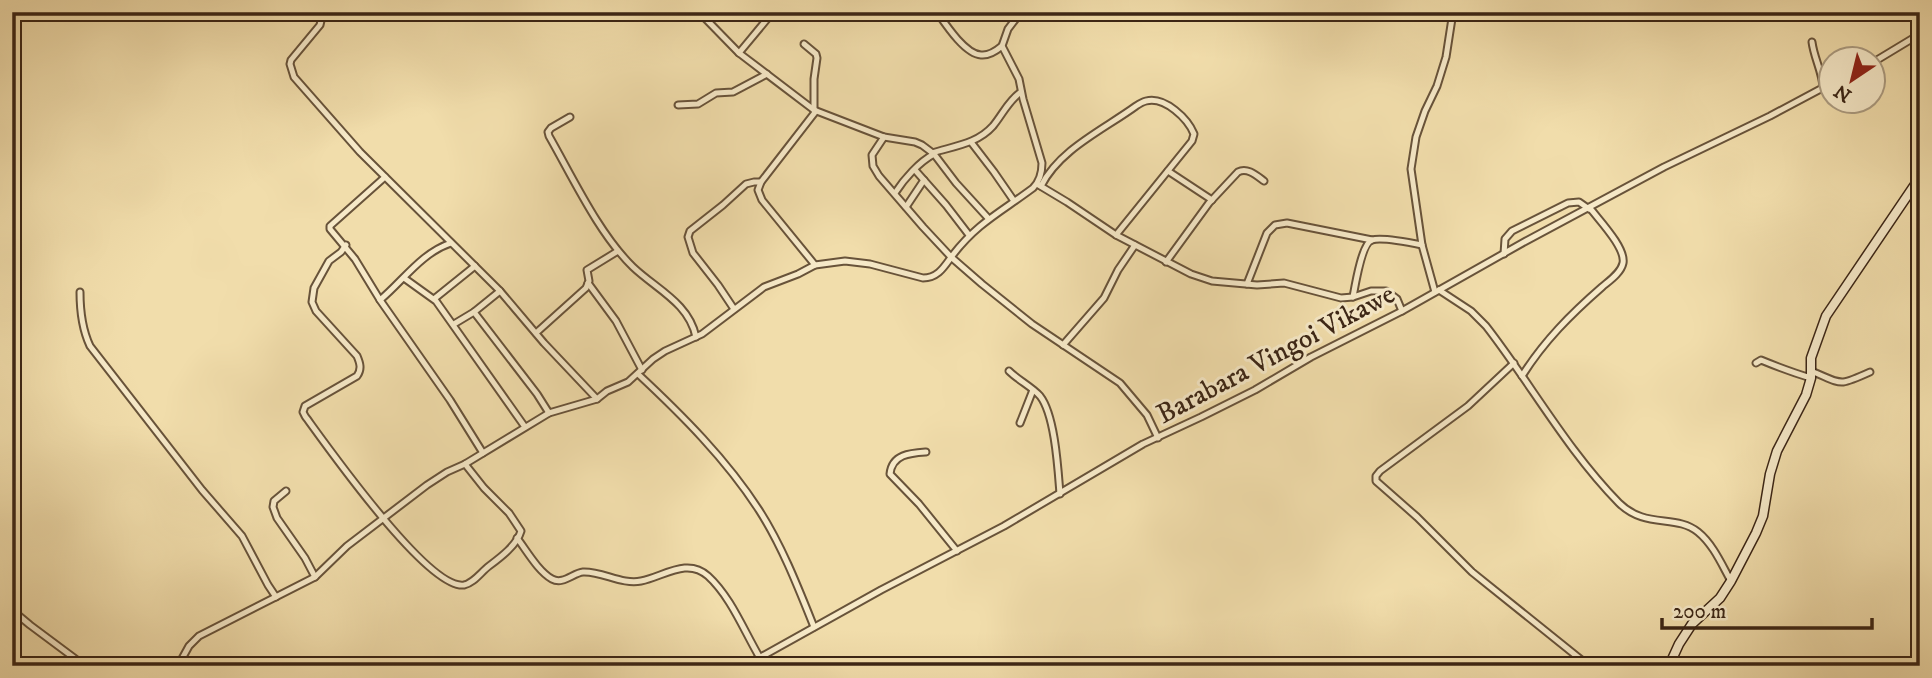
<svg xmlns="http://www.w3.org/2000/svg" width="1932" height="678" viewBox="0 0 1932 678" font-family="'IM FELL DW Pica',serif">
<rect width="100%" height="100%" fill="#f1ddab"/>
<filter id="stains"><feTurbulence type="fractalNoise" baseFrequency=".00286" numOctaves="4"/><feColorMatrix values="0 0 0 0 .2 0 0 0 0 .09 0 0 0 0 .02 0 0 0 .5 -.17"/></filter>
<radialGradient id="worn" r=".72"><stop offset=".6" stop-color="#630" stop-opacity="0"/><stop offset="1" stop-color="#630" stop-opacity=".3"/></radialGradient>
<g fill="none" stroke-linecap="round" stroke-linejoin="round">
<defs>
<g id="street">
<polyline points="323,12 320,25 291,60 290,64 294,77 360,152 500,291 544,343 597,399"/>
<polyline points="699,12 739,53 814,110 884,137 915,142 922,145 934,154 956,183 988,218"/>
<path d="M937 12C946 25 965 54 981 55 989 56 996 51 1002 46"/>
<path d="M1812 42C1814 58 1822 71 1823 87"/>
<polyline points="804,44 816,54 817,58 814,79 814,110"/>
<polyline points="739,53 773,12"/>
<polyline points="1872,63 1920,34"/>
<polyline points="678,105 698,104 716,93 733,92 767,74"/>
<path d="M570 117 551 128 548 132 549 136C573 178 599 234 633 267 656 289 689 303 696 337"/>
<polyline points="884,137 872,155 873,166 879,176 923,227 951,257 982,284 1032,324 1120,383 1147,415 1158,438"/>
<polyline points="971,142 994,172 1014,201"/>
<path d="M932 153C954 146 977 144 993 126 1003 114 1008 101 1021 92"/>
<polyline points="915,170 946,205 969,235"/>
<polyline points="1168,171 1212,200"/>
<polyline points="385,177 330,226 330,229 355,259 380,300 450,400 483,453"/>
<polyline points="1037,184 1067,202 1116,235 1191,274 1212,281 1257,285 1284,283 1341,298 1353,297 1371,291 1386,291 1397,299 1402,311"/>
<path d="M1041 186C1060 149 1103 130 1136 106 1139 104 1142 102 1146 101 1165 96 1188 119 1194 134L1192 141 1116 235"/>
<path d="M895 193C904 179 919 162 934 154"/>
<polyline points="906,207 924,180"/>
<path d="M346 245 341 252 329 261 314 288 312 302 316 311 357 356C360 363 362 369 357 376L305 406 303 412 305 416C327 446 428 590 464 585 474 583 481 572 489 566 501 557 517 545 521 531L509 513 484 488 465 464"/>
<polyline points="1504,254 1505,239 1512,231 1568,203 1579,202 1589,209"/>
<path d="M1166 262 1209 203 1238 172C1247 167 1256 175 1264 181"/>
<polyline points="815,265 762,200 758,190 761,182 816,111"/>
<polyline points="404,278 436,301 525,427"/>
<polyline points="588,283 616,321 642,370"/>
<polyline points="1247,284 1267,233 1275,225 1287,223 1372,240"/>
<path d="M1439 290 1471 311 1486 326C1531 384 1567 450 1619 503 1645 529 1676 514 1698 532 1713 544 1722 565 1731 581"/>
<path d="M80 292C80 311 82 329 90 346L202 490 242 536 268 585 276 597"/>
<polyline points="1435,292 1422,245 1411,169 1416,137 1425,111 1437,86 1446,57 1453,12"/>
<path d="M1353 297C1355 286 1362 243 1372 240 1381 237 1412 243 1422 245"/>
<polyline points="434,299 475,266"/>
<path d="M380 300C403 281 421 253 451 243"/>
<polyline points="734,309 718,285 693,253 688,237 690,231 723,205 746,184 754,182 761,182"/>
<polyline points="474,312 537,394 549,413"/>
<polyline points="454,324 474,312 500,291"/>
<polyline points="536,333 586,288 589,281 587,270 618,251"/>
<polyline points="1063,345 1104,298 1118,270 1135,245"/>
<polyline points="1514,363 1468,406 1380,471 1376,476 1376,481 1417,517 1472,572 1589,666"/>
<path d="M1756 363 1761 360C1778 367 1794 373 1811 378"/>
<path d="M1009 371C1018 380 1032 387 1040 396 1055 415 1058 469 1060 494"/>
<path d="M1811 371C1843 384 1837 387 1870 372"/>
<path d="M638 374C682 415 726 459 759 510 782 546 798 587 814 627"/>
<path d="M1522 376C1544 341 1571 314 1602 287 1609 281 1621 273 1623 263 1626 248 1599 220 1590 208"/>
<polyline points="1020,423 1033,390"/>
<path d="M926 452C911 453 892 454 890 474L919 504 957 551"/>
<polyline points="286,491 274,501 273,507 277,518 305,558 315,577"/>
<path d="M517 538C527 551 538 571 552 579 563 585 573 573 583 572 602 571 622 585 641 581 663 577 687 557 708 576 731 597 744 631 760 658"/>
<polyline points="12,610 30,625 85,666"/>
<path d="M178 666 189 646 199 636 315 577 347 546 427 485 447 472 465 464 549 413 597 399 607 391 628 382 653 359 665 351 702 334 764 287 798 274 815 265 845 261 870 264 923 278C938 278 944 267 952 256 977 223 1001 212 1033 188 1040 181 1042 173 1042 163L1023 99 1019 79 1002 46 1008 29 1021 12"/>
<polyline points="743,666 759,658 881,590 1004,526 1143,444 1201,417 1255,390 1311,357 1402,311 1526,241 1664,167 1770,116 1830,84"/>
</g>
<polyline id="secondary" points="1669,666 1679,644 1692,624 1720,598 1731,581 1756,533 1763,516 1770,474 1777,451 1806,395 1811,378 1811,358 1826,316 1920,177"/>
</defs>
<use href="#street" stroke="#68533a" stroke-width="9"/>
<use href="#secondary" stroke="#3b2515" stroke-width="11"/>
<use href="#street" stroke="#f6e9c8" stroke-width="5"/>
<use href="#secondary" stroke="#f6e9c8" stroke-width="8"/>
</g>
<g text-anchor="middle" stroke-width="6" stroke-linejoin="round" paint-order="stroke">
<g font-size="28" fill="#3b2515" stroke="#f6e9c8">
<text transform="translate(1275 353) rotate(-28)" y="10">Barabara Vingoi Vikawe</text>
</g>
</g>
<rect width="1932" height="678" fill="none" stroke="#f1ddab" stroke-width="42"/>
<rect x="14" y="14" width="1904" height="650" fill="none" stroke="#3b2515" stroke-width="3.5"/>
<rect x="21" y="21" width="1890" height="636" fill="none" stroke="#3b2515" stroke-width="2"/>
<g transform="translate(1852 80) rotate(215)"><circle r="33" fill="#f6e9c8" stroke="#ab9b80" stroke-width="2"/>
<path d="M0-5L12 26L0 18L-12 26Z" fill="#8f2418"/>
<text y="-10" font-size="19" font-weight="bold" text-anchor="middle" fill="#3b2515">N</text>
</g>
<path d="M1662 618v10h210v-10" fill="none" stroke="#3b2515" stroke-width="3.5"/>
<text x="1673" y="618" font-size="21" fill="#3b2515" stroke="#f6e9c8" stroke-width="5" paint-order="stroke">200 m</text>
<rect width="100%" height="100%" filter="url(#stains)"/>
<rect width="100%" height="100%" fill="url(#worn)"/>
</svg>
